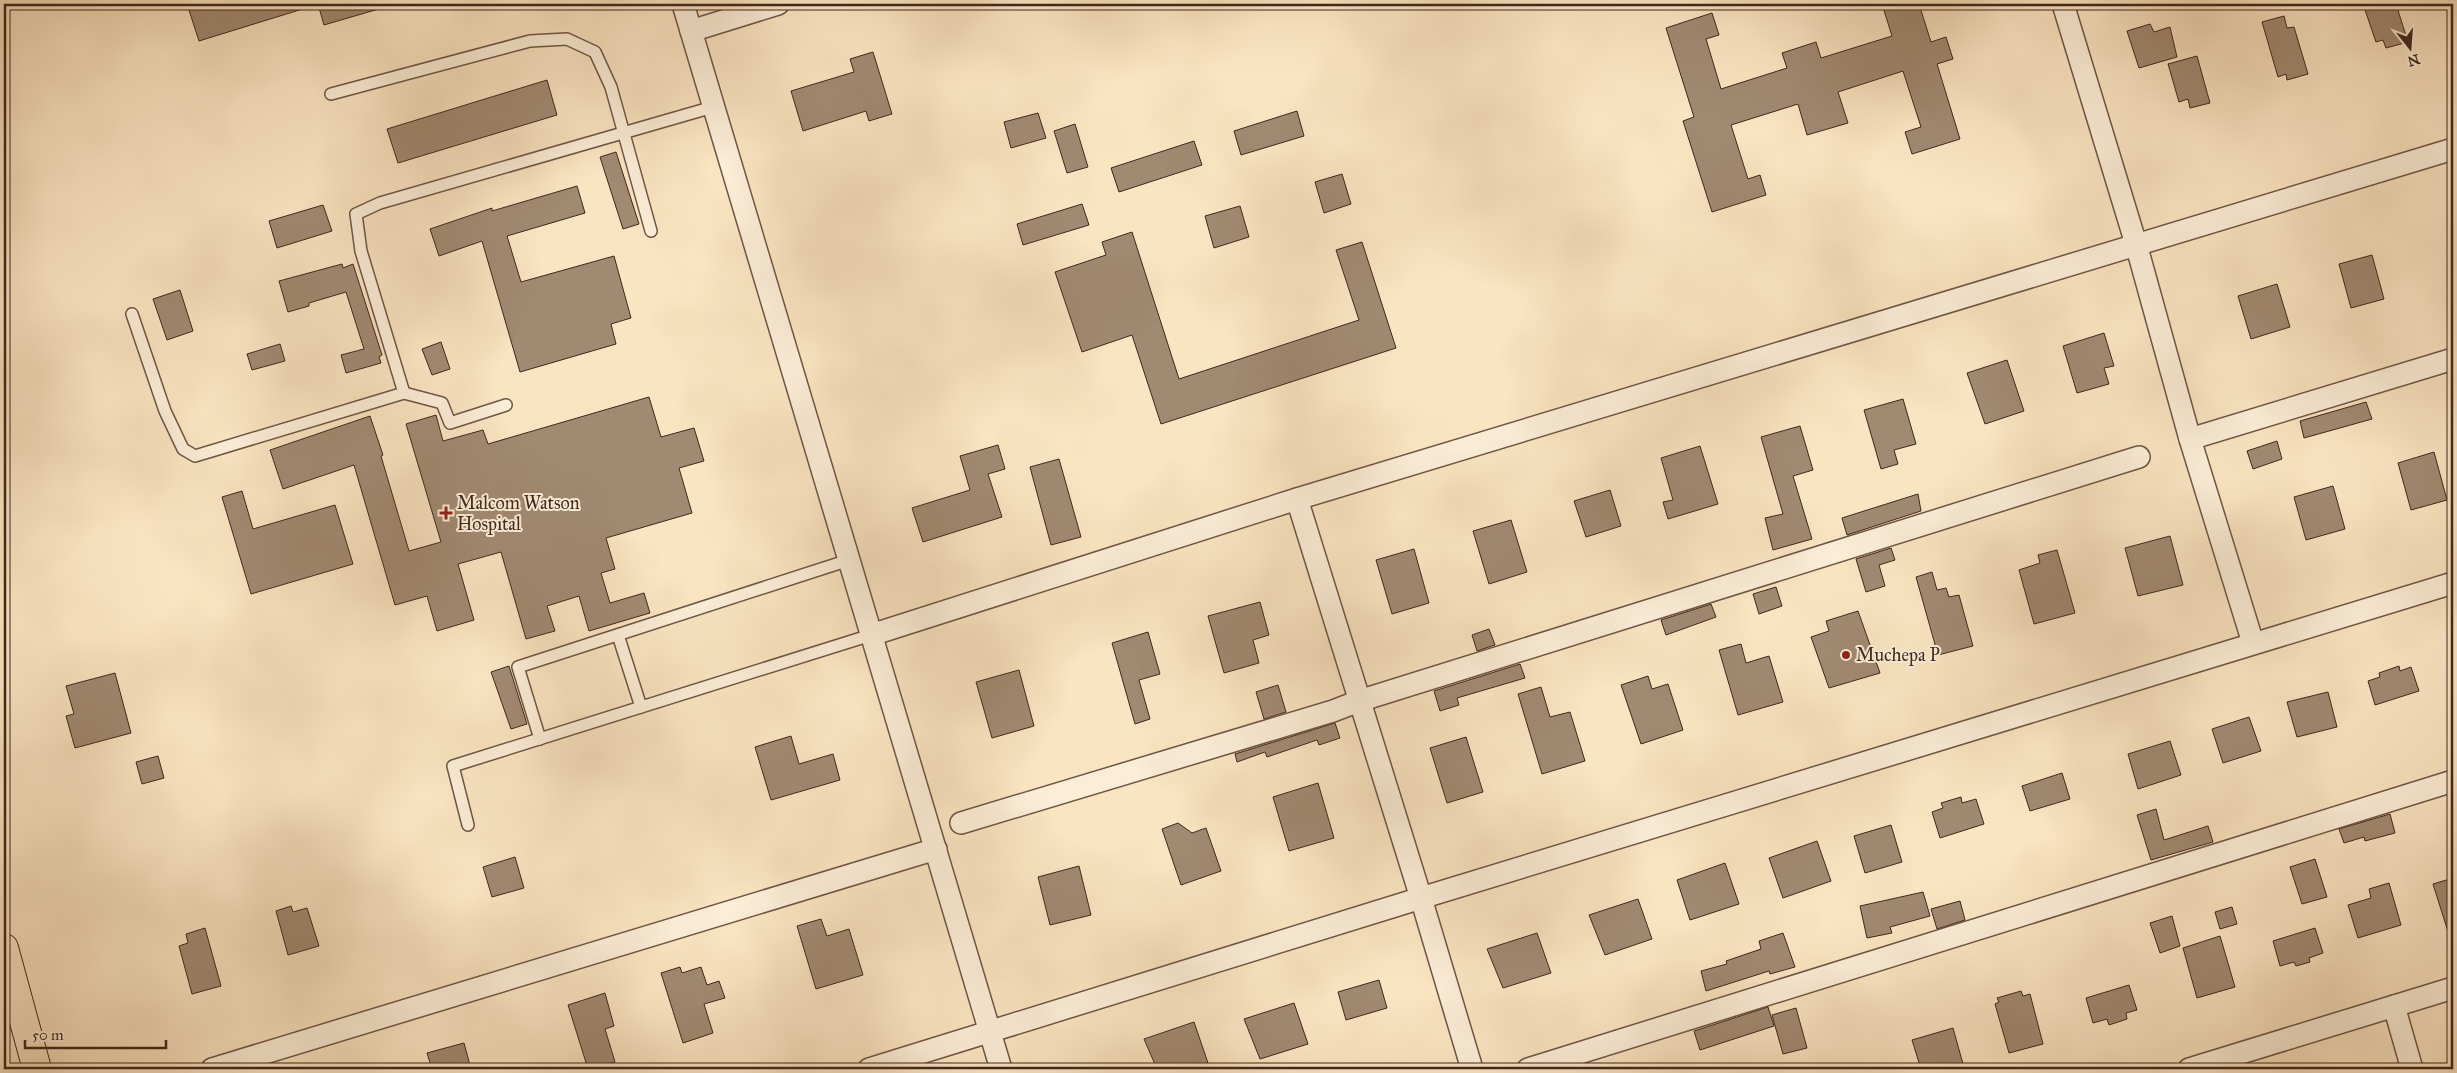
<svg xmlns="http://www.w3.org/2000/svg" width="2457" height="1073" viewBox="0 0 2457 1073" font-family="'IM FELL Great Primer',serif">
<rect width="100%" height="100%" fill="#fae4c1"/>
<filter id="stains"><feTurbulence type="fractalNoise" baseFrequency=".004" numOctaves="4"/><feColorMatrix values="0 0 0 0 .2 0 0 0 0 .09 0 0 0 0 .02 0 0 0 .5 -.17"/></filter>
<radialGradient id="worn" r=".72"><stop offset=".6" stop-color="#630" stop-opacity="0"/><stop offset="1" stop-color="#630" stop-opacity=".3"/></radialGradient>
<g fill="#a18972" stroke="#40271c">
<polygon points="187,4 309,4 309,7 199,41"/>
<polygon points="318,4 381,4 382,8 324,25"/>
<polygon points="1882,4 1919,4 1931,42 1946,37 1953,59 1937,64 1960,139 1912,154 1905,132 1921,127 1903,71 1838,92 1848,123 1807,135 1798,104 1731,125 1748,179 1760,175 1766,195 1712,212 1683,121 1694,117 1666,28 1712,13 1719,35 1706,39 1721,89 1787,68 1782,53 1816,42 1821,58 1892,36"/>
<polygon points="2363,4 2396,4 2408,42 2386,48 2383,40 2376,42"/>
<polygon points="2284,16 2287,28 2294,27 2308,74 2287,80 2286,74 2278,77 2262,22"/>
<polygon points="2150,24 2154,32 2170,27 2177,57 2139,68 2127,31"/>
<polygon points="873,52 892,114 869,121 866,111 803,131 791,91 854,72 850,59"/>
<polygon points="2197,56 2210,103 2190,108 2188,99 2179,102 2168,64"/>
<polygon points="547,80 557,115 398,163 387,129"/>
<polygon points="1297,111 1304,136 1241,155 1234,131"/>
<polygon points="1038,113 1046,138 1011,148 1004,122"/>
<polygon points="1075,124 1088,167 1067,173 1054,131"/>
<polygon points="1194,141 1202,165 1119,192 1111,168"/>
<polygon points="616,152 639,224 623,229 600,157"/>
<polygon points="1342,174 1351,204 1324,213 1315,182"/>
<polygon points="577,186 585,213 507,236 521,282 614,256 631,318 611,324 616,344 520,372 482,241 439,256 430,229 492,208 492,211"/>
<polygon points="1082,204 1089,225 1023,245 1017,224"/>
<polygon points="323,205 332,231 277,248 269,221"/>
<polygon points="1240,206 1249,237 1214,248 1205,216"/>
<polygon points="1132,232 1179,379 1359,320 1336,250 1362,242 1396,348 1161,424 1132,335 1082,352 1055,272 1106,255 1102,242"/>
<polygon points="2372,255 2384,299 2351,308 2339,264"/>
<polygon points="342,264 343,268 353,264 382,355 379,357 381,363 346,373 341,355 364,349 346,292 309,303 309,306 288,312 279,281"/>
<polygon points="2277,284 2290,327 2251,339 2238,296"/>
<polygon points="180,290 193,331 167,340 153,299"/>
<polygon points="2104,333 2114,366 2104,368 2109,384 2077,393 2063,346"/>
<polygon points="441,342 450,369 432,375 422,349"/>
<polygon points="280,344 285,361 252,370 247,354"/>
<polygon points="2007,360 2024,411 1985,424 1967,373"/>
<polygon points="649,397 661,437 694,428 704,461 679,468 692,513 606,538 615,569 601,573 610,603 644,593 650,613 589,631 579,596 547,606 555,631 526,639 501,552 458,564 474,620 437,631 427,596 395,605 354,465 283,489 270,450 370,416 383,455 381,456 409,551 441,542 406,424 436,415 443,441 483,430 488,444"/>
<polygon points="1903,399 1916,444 1894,450 1898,464 1881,469 1864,410"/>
<polygon points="2366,402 2372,419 2304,438 2300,421"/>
<polygon points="1800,426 1813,470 1793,476 1812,539 1773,550 1765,518 1783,514 1761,437"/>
<polygon points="2277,441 2282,459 2253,469 2247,451"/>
<polygon points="998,445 1005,469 988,474 1002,517 923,542 912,508 970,490 960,456"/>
<polygon points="1700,446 1718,504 1668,519 1663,502 1673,500 1661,458"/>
<polygon points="2434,452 2447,500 2411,510 2398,463"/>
<polygon points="1059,459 1081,537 1051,545 1030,467"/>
<polygon points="2333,486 2345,529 2306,540 2294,497"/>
<polygon points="1610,490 1621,526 1586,537 1574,501"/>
<polygon points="242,491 253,529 335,505 353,564 251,594 222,497"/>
<polygon points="1918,494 1921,511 1847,535 1842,518"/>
<polygon points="1511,520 1527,572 1489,584 1473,531"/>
<polygon points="2170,536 2183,585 2138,596 2125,548"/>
<polygon points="1891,548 1895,560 1879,565 1885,586 1866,592 1856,559"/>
<polygon points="1414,549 1429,603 1392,614 1376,560"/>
<polygon points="2057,550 2075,613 2034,624 2019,570 2040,563 2038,555"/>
<polygon points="1932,572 1937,590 1946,588 1949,597 1959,595 1973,646 1938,655 1916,577"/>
<polygon points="1776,587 1782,606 1759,614 1753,594"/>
<polygon points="1260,602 1269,635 1253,640 1259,663 1224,673 1208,616"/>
<polygon points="1711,604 1716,617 1666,635 1661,620"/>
<polygon points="1858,611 1880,673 1829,688 1811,637 1829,631 1826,621"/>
<polygon points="1489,629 1495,645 1477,651 1472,635"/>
<polygon points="1148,632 1160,674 1139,680 1150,719 1135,724 1112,643"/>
<polygon points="1741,644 1746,663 1769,656 1783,702 1738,715 1719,650"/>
<polygon points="1520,664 1525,678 1457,698 1459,705 1440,711 1434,691"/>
<polygon points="509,666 527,724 511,729 491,672"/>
<polygon points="2399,666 2400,671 2411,667 2419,691 2375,705 2368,681 2380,677 2379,673"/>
<polygon points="1019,670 1034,726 992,738 976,682"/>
<polygon points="115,673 131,733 75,748 66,716 74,714 66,686"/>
<polygon points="1648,676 1652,689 1668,684 1683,730 1641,744 1621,685"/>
<polygon points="1278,685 1286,712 1264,719 1256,692"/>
<polygon points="1541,687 1550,717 1570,712 1585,761 1542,774 1518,694"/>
<polygon points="2328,692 2337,727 2297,737 2287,702"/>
<polygon points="2249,717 2261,751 2223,763 2212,729"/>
<polygon points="1335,723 1340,738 1319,745 1317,740 1267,757 1265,752 1237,762 1235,754"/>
<polygon points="791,736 799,764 833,754 840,780 771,800 755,747"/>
<polygon points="1466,737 1483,792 1447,803 1430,748"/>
<polygon points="2170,741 2181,775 2138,789 2128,754"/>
<polygon points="158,756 164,778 142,784 136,762"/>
<polygon points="2062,773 2070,799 2030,811 2022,786"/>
<polygon points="1318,783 1334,838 1289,851 1273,797"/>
<polygon points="1961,797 1962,803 1976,799 1984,824 1940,838 1932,812 1943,808 1941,803"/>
<polygon points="2156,809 2164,840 2208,826 2213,842 2151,860 2137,815"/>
<polygon points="2390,814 2395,833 2365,841 2364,837 2344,843 2339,829"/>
<polygon points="1178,823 1192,833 1206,828 1221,871 1181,885 1162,829"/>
<polygon points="1891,825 1902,862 1865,873 1854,836"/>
<polygon points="1817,841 1831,881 1783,898 1769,858"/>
<polygon points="515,857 524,888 492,897 483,867"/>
<polygon points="2315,859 2327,897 2302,904 2290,867"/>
<polygon points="1725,863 1739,904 1690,920 1677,880"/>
<polygon points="1079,866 1091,915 1050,925 1038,877"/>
<polygon points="2453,878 2453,937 2450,938 2433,884"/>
<polygon points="2389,883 2401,925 2358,938 2348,905 2371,898 2369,889"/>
<polygon points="1923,892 1930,916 1890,927 1892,933 1867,938 1860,906"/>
<polygon points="1638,899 1652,939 1605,955 1589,915"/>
<polygon points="1960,901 1965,920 1937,929 1931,909"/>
<polygon points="291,906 293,912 307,908 319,946 288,955 276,911"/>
<polygon points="2232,907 2237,924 2220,929 2215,912"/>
<polygon points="2172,916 2180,946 2160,953 2150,923"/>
<polygon points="821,919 827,936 849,929 863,975 816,989 797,926"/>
<polygon points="205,928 221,986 192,994 179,946 188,943 186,934"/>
<polygon points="2315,928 2323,953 2309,958 2310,962 2296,966 2294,962 2280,966 2273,941"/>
<polygon points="1537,933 1551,973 1503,988 1487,949"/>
<polygon points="1783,933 1795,967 1770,974 1769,971 1706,991 1701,971 1727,964 1726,961 1761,949 1759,941"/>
<polygon points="2220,936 2235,987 2197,998 2183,948"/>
<polygon points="680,967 682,973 701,967 707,985 719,981 725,998 704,1004 713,1033 683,1043 661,973"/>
<polygon points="1379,980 1387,1008 1346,1020 1338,992"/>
<polygon points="2129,985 2137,1010 2126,1013 2127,1019 2109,1025 2107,1019 2093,1023 2086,998"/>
<polygon points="2021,991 2023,996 2030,994 2043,1044 2009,1053 1995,1004 1999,1002 1997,998"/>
<polygon points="605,993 614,1026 605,1029 615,1062 588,1069 568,1005"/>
<polygon points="1294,1003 1308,1044 1260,1059 1244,1019"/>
<polygon points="1768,1007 1774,1026 1700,1050 1694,1031"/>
<polygon points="1796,1008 1807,1048 1783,1054 1772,1015"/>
<polygon points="1194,1022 1208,1063 1187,1069 1157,1069 1144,1039"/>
<polygon points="1953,1028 1963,1064 1947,1069 1921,1069 1912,1040"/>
<polygon points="464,1043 471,1069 432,1069 427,1053"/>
</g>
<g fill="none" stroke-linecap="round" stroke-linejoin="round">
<defs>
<g id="lane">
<polyline points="331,94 530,41 567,39 595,52 611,87 651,231"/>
<polyline points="132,314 165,411 183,449 195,456 404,393 361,251 356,214 380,203 713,107"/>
<polyline points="404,393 442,403 450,423 506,405"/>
<polyline points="618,635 641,707"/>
<polyline points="540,739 518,667 849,560"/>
<polyline points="468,825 453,766 871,635"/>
</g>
<g id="street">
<polyline points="683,4 1001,1069"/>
<polyline points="2063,4 2136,244 2190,439 2253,643"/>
<polyline points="691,31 778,4"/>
<polyline points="2190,439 2453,359"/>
<polyline points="1297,499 1421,898 1472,1069"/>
<polyline points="871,635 1297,499 2453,149"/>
<polyline points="961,823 1333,711 1359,701 2139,457"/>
<polyline points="2394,1006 2412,1069"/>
<polyline points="212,1069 936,849"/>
<polyline points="869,1069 1421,898 2453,583"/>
<polyline points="1528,1069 2453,781"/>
<polyline points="2189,1069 2453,988"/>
</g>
<polyline id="primary" points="4,948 37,1069"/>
</defs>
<use href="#lane" stroke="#6e5645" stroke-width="14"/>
<use href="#street" stroke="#6e5645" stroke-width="24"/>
<use href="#primary" stroke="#40271c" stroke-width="30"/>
<use href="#lane" stroke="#fcedd7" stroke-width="11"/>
<use href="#street" stroke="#fcedd7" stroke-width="21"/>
<use href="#primary" stroke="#fae4c1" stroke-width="28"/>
</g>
<g fill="#8f2418" stroke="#fcedd7" stroke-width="2">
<path d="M443.5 505.5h5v5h5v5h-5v5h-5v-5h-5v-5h5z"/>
<circle cx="1846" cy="655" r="5"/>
</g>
<g text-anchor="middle" stroke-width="4" stroke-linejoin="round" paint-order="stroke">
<g font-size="18" fill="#40271c" stroke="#fcedd7" text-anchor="start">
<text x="457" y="509">Malcom Watson<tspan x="457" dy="21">Hospital</tspan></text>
<text x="1856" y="661">Muchepa P</text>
</g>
</g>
<rect width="2457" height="1073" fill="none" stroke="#fae4c1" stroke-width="20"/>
<rect x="5" y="5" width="2447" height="1063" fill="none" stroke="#40271c" stroke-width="2.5"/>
<rect x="10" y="10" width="2437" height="1053" fill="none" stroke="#40271c"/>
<g transform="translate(2410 48) rotate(163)" stroke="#fcedd7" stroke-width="4" paint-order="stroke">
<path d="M0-4L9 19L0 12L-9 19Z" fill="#40271c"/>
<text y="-8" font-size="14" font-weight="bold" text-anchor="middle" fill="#40271c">N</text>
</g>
<path d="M25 1040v8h141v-8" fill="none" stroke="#40271c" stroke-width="2.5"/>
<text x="32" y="1040" font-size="15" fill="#40271c" stroke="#fcedd7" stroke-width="4" paint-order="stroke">50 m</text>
<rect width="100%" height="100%" filter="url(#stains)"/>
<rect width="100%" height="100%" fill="url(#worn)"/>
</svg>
